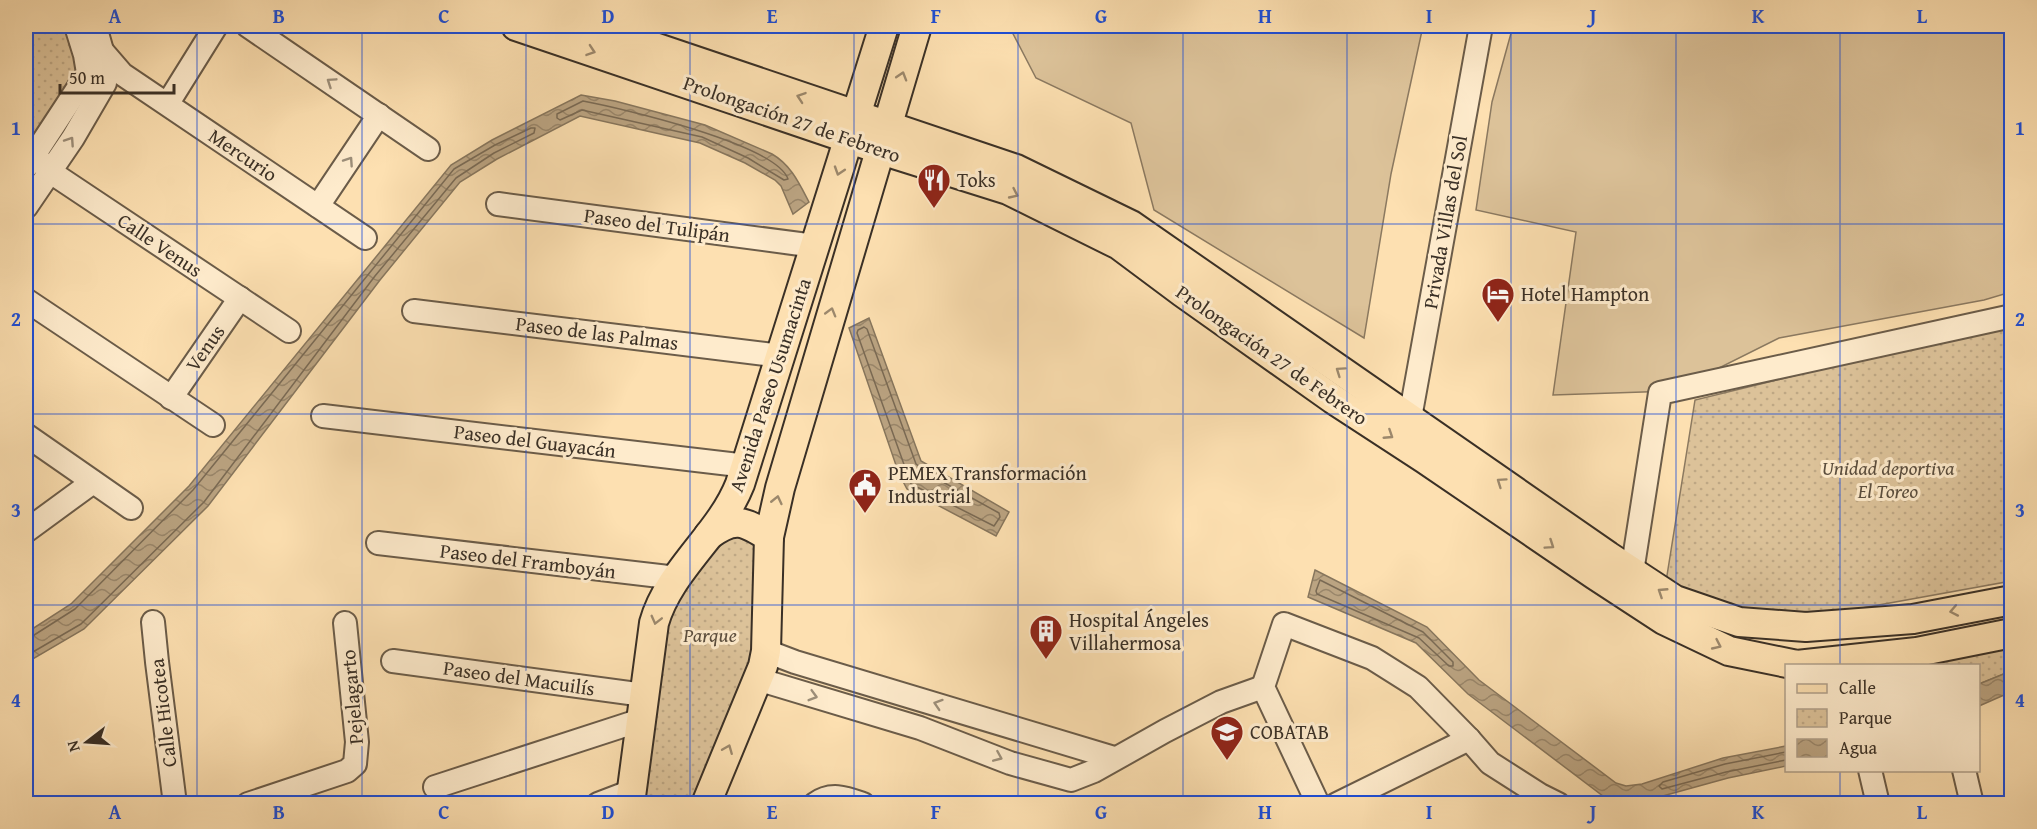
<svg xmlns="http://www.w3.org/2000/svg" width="2037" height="829" viewBox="0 0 2037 829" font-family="'Gentium Book Plus',serif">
<defs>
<pattern id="park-dots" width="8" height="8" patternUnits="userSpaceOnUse" patternTransform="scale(1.5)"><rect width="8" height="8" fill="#dcc299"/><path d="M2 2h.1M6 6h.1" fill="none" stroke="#bea784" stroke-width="1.8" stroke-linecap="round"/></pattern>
<pattern id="water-waves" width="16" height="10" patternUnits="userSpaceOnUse" patternTransform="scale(1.5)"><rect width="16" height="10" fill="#bba482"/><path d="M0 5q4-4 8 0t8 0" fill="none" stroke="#99866a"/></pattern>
</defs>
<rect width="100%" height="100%" fill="#fde0b1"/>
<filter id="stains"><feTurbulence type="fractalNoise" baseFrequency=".00333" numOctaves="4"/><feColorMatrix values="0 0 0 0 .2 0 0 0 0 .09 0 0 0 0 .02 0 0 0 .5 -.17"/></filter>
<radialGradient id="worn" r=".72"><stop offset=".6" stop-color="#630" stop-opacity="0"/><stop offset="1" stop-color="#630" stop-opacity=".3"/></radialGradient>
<g fill="#dcc299" stroke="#8b7960" stroke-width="1.5">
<polygon points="1009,26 1423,26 1391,174 1364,338 1154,210 1131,123 1036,78"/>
<polygon points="1513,26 2011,26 2011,292 1984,300 1779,338 1673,391 1553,395 1576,232 1476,210 1492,102"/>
</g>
<g fill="url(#park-dots)" stroke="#8b7960" stroke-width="1.5">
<polygon points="26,26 76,26 88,68 26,169"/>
<polygon points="2011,323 2011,581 1851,610 1743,615 1665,588 1695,400"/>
<polygon points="753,527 766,651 706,803 643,803 655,624 710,535"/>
<polygon points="2011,635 2011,671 1979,684 1978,666 1844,666"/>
</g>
<g fill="url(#water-waves)" stroke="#87765d" stroke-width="1.5">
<path d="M581 95 615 101 705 125 772 154C791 165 799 183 809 202L793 214 781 186 775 180 745 163 700 143 580 116 497 159 460 182 380 280 208 506 84 629 26 663V633L71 604 189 486 451 165 492 140Z"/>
<polygon points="869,318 921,461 1009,512 996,536 907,489 899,474 849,328"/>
<polygon points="1315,570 1427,627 1479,680 1616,783 1626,786 1642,784 1723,758 1786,746 1786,766 1728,778 1641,802 1627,802 1603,796 1468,694 1416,643 1308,597"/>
<polygon points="2011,671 2011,692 1979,706 1979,684"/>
</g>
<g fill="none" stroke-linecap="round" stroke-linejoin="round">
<g stroke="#7a6a54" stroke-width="1.5">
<path d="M583 101C620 108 776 144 788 179L784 180 748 158 702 137 582 110 560 120 557 118V114Z"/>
<polygon points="864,327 867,329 916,464 932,476 999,513 1000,517 994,526 911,484 857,333 858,330"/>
<polygon points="1320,580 1423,632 1453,662 1453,666 1449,666 1419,638 1317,594 1316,591"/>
<polyline points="26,638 31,637 75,609 193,490 454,169 495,145 531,128 535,128 534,133 494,153 456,178 375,276 204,502 81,624 26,656"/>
<polyline points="1786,752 1725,764 1663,782 1659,786 1662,789 1726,772 1786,760"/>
</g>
<defs>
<g id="minor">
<polyline points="248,26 428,149"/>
<polyline points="103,52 122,74 365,238"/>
<polyline points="168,103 216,26"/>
<polyline points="35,155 49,171 289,331"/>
<polyline points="27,166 88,73 85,55 76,26"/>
<polyline points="498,204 815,246"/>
<polyline points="318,206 379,115"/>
<polyline points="26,207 73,138 105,83 106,65 95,26"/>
<polyline points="26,300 213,425"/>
<polyline points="414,311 781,356"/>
<polyline points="171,398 240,298"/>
<polyline points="323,416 747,466"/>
<polyline points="1410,418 1481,26"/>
<polyline points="26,435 131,508"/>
<polyline points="26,531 93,482"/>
<polyline points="378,543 677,578"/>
<polyline points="1632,572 1660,393 2012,316"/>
<polyline points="153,622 157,662 175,804"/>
<polyline points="766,651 795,662 1114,758"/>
<polyline points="393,661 644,695"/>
<polyline points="757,679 920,728 1010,763 1071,780 1094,771 1165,731 1221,702 1263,687"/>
<polyline points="1870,770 1878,804"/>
<polyline points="1964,770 1972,804"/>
<polyline points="435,787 641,720"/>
<polyline points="248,804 347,771 355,764 357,742 345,623"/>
<polyline points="598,804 632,791"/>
<path d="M815 804C831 792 846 798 863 804"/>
<polyline points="1318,804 1263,687 1284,624 1372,658 1418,687 1469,739 1490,763 1540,795 1558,804"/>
<polyline points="1337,804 1469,739"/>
</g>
<g id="major">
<polyline points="516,26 897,155 1008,190 1119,245 1182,292 1333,399 1425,459 1595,575 1664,620 1729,651 1797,665 1917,652 2012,633"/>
<polyline points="592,26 1016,169 1131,225 1608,556 1675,600 1739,622 1806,627 1913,619 2012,600"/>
<path d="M709 535C735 516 744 521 769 537"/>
<path d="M630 804 654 623C669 570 720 535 740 484L884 26"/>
<polyline points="706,804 763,666 766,651 769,537 780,488 917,26"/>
</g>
</defs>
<use href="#minor" stroke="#6b5c49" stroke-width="26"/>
<use href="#major" stroke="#3a3026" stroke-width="32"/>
<use href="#minor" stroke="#feebcc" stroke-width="22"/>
<use href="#major" stroke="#fde0b1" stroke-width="28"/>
</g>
<defs><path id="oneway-chevron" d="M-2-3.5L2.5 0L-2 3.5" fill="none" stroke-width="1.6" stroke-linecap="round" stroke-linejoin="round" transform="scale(1.5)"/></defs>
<g stroke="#9c886c">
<use href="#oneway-chevron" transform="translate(591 51) rotate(19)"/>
<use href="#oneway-chevron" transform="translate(902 76) rotate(-73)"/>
<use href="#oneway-chevron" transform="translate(801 97) rotate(-161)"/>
<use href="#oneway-chevron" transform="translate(839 171) rotate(108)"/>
<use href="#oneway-chevron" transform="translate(1014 194) rotate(25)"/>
<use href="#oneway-chevron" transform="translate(831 312) rotate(-74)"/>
<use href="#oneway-chevron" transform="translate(1340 371) rotate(-145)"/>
<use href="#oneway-chevron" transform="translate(1389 435) rotate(33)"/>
<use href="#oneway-chevron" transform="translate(1501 482) rotate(-145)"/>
<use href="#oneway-chevron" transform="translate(777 500) rotate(-77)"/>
<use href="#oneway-chevron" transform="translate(1550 545) rotate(34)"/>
<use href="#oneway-chevron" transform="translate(1662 592) rotate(-147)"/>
<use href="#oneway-chevron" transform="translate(1954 611) rotate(169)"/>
<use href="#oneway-chevron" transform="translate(656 620) rotate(104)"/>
<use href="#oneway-chevron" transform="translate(1717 645) rotate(25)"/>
<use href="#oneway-chevron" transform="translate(728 749) rotate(-68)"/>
</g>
<g stroke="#9c8e79">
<use href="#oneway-chevron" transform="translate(331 82) rotate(-146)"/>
<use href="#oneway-chevron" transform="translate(70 141) rotate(-56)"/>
<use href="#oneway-chevron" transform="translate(349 161) rotate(-56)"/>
<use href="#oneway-chevron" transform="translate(813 696) rotate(16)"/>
<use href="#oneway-chevron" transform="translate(938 704) rotate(-162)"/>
<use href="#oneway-chevron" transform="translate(998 757) rotate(23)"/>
</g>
<path fill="none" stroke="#1d4ed8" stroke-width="1.5" stroke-opacity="0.55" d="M197 26V804M362 26V804M526 26V804M690 26V804M854 26V804M1018 26V804M1183 26V804M1347 26V804M1511 26V804M1676 26V804M1840 26V666M26 224H2012M26 414H2012M26 605H2012M1840 770V804"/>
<defs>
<symbol id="restaurant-pin" viewBox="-11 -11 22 30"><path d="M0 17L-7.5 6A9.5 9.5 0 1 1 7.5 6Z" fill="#8f2418" stroke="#feebcc"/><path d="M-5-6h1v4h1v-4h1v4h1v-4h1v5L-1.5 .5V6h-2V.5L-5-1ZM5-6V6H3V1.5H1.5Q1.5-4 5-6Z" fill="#fff"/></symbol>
<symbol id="hotel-pin" viewBox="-11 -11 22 30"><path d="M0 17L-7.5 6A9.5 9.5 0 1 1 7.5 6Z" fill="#8f2418" stroke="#feebcc"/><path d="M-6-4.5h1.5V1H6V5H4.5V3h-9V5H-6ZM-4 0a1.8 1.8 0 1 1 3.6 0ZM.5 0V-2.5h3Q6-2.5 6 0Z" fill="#fff"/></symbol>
<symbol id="civic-pin" viewBox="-11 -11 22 30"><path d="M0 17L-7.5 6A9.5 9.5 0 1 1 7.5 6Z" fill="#8f2418" stroke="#feebcc"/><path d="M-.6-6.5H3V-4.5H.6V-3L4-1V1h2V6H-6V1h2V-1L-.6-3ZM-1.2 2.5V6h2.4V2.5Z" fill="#fff"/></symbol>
<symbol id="building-pin" viewBox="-11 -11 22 30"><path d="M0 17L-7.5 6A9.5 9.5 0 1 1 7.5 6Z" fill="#8f2418" stroke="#feebcc"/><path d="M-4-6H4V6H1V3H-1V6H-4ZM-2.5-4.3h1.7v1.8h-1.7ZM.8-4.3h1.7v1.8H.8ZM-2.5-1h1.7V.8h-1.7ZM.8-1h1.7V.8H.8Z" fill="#fff"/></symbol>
<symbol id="school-pin" viewBox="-11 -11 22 30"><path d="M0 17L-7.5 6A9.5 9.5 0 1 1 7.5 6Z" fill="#8f2418" stroke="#feebcc"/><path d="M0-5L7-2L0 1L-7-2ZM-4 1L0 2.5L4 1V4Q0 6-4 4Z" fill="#fff"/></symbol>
</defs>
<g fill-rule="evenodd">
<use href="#restaurant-pin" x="915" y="161" width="38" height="52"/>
<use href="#hotel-pin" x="1479" y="275" width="38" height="52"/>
<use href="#civic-pin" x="846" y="466" width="38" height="52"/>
<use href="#building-pin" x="1027" y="612" width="38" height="52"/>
<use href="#school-pin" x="1208" y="713" width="38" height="52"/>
</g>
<g text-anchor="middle" stroke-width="6" stroke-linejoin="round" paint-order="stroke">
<g font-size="20" fill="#3a3026" stroke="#feebcc">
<text transform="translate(792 119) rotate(19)" y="7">Prolongación 27 de Febrero</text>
<text transform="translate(243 155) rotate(34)" y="7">Mercurio</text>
<text transform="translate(1445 222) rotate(-80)" y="7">Privada Villas del Sol</text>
<text transform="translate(657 225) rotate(8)" y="7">Paseo del Tulipán</text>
<text transform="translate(160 245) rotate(34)" y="7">Calle Venus</text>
<text transform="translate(597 333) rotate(7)" y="7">Paseo de las Palmas</text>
<text transform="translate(205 348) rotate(-55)" y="7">Venus</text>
<text transform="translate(1272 355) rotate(35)" y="7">Prolongación 27 de Febrero</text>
<text transform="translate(770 385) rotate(-72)" y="7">Avenida Paseo Usumacinta</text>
<text transform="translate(535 441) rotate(7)" y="7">Paseo del Guayacán</text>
<text transform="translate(528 561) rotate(7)" y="7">Paseo del Framboyán</text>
<text transform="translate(519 678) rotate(8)" y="7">Paseo del Macuilís</text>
<text transform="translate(352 697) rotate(-95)" y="7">Pejelagarto</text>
<text transform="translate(163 713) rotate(-97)" y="7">Calle Hicotea</text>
</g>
<g font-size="20" fill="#3a3026" stroke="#feebcc" text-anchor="start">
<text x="957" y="187">Toks</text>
<text x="1521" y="301">Hotel Hampton</text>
<text x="888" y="480">PEMEX Transformación<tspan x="888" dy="23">Industrial</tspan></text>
<text x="1069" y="627">Hospital Ángeles<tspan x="1069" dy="23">Villahermosa</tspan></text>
<text x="1250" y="739">COBATAB</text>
</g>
<g font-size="20" font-style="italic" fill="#5a4d3d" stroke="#feebcc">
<text x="1888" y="475">Unidad deportiva<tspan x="1888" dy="23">El Toreo</tspan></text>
<text x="710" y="642">Parque</text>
</g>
</g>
<rect width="2037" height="829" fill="none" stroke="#fde0b1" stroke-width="66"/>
<rect x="1785" y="664" width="195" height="108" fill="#feebcc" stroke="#b0a08a" stroke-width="1.5"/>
<rect x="1797" y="684" width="30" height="9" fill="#fde0b1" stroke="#b0a08a" stroke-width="1.5"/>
<text x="1839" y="694" font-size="18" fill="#3a3026">Calle</text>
<rect x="1797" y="709" width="30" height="18" fill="url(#park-dots)" stroke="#b0a08a" stroke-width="1.5"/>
<text x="1839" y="724" font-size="18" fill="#3a3026">Parque</text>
<rect x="1797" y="739" width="30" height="18" fill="url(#water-waves)" stroke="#b0a08a" stroke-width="1.5"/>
<text x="1839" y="754" font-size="18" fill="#3a3026">Agua</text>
<g transform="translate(87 742) rotate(253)" stroke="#feebcc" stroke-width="4.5" paint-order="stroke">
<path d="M0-4.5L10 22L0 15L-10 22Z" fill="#3a3026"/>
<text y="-9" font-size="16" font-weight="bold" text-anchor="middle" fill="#3a3026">N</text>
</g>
<path d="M60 84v9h114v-9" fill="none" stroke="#3a3026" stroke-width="3"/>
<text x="69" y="84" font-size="18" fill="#3a3026" stroke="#feebcc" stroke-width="4.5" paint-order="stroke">50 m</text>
<rect x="33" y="33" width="1971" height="763" fill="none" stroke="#1d4ed8" stroke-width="2"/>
<g font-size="20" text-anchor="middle" font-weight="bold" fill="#1d4ed8">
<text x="115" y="23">A</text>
<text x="279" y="23">B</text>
<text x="444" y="23">C</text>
<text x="608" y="23">D</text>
<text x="772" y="23">E</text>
<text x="936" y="23">F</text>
<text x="1101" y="23">G</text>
<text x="1265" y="23">H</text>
<text x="1429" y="23">I</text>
<text x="1593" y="23">J</text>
<text x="1758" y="23">K</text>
<text x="1922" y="23">L</text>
<text x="16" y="135">1</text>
<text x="2020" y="135">1</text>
<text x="16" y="326">2</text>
<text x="2020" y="326">2</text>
<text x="16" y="517">3</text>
<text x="2020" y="517">3</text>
<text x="16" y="707">4</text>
<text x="2020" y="707">4</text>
<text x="115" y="819">A</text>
<text x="279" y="819">B</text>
<text x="444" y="819">C</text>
<text x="608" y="819">D</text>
<text x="772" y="819">E</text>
<text x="936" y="819">F</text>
<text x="1101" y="819">G</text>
<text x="1265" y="819">H</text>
<text x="1429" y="819">I</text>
<text x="1593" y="819">J</text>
<text x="1758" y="819">K</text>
<text x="1922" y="819">L</text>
</g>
<rect width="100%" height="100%" filter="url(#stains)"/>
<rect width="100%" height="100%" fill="url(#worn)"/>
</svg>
